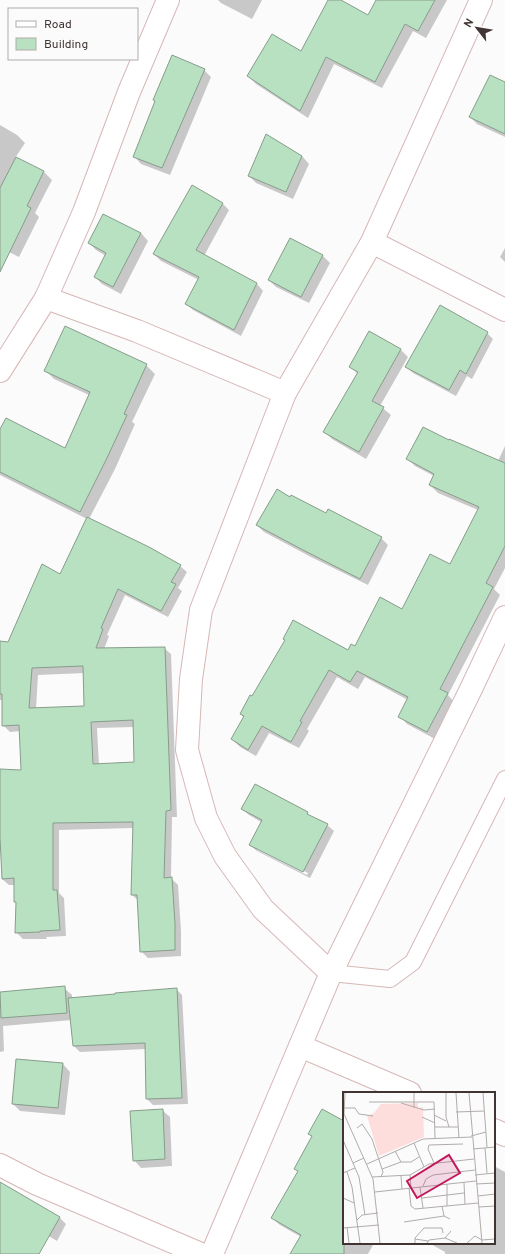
<svg xmlns="http://www.w3.org/2000/svg" width="505" height="1254" viewBox="0 0 505 1254" font-family="Overpass,sans-serif">
<rect width="100%" height="100%" fill="#fbfbfb"/>
<g fill="#0003" fill-rule="evenodd">
<polygon points="218,0 262,0 252,19 221,3"/>
<polygon points="330,0 339,0 368,16 377,0 447,0 426,38 413,31 382,88 334,64 308,118 256,84 248,76 301,53"/>
<polygon points="204,70 211,77 170,175 141,164 134,156 155,102 154,100"/>
<polygon points="505,83 505,137 477,124 470,117"/>
<polygon points="0,125 17,135 25,143 15,158 44,172 52,180 35,213 39,217 19,257 3,249 0,255"/>
<polygon points="302,156 309,164 293,199 256,183 249,176"/>
<polygon points="223,204 229,210 204,256 257,284 263,291 241,336 193,310 186,304 199,280 161,261 154,254"/>
<polygon points="141,233 148,241 121,294 102,284 95,277 106,256 96,250 89,243"/>
<polygon points="290,239 323,256 330,263 309,303 276,287 269,280"/>
<polygon points="505,248 505,262 500,257"/>
<polygon points="487,333 493,339 472,379 467,376 456,396 413,373 406,367"/>
<polygon points="401,350 408,357 380,406 391,415 366,459 332,439 325,432 358,374 350,367"/>
<path d="M146 365 155 374 132 422 135 424 115 469 89 519 180 566 187 572 178 588 182 591 168 617 125 595 107 635 109 636 104 649 164 648 171 654 177 817H172L171 878 178 885 181 931V956L148 958 141 951 139 901 132 895 134 828 59 830V893L64 898 66 936 46 937 47 939H23L16 932 17 904 15 902V885H9L2 879 1 851 0 850V770L22 771 21 731 10 732 3 725V700H0V642L8 643 60 575 87 519 0 475V432L65 449 89 395 54 379 46 371ZM85 673V706L36 709 38 675ZM134 727 135 763 99 765 97 728Z"/>
<polygon points="449,442 498,461 505,446 505,568 494,589 500,595 448,695 454,702 435,739 407,724 400,716 408,700 365,677 358,689 337,677 307,729 309,731 299,748 269,733 256,756 240,747 232,739 244,718 241,714 252,697 355,648 403,610 450,565 478,510 438,493 430,485 434,476 415,466 408,459"/>
<polygon points="291,498 326,515 381,538 388,545 368,585 311,557 264,532 257,525"/>
<path d="M242 809 307 813 311 817 327 825 334 831 310 878 257 851 250 845 261 822 249 815ZM257 848 308 873 307 875 257 850Z"/>
<polygon points="64,988 72,995 72,998 176,989 182,995 188,1104 153,1105 147,1099 146,1049 80,1052 74,1046 72,1020 3,1026 4,1051 0,1052 0,993"/>
<polygon points="63,1064 70,1072 65,1115 20,1111 13,1104"/>
<polygon points="162,1110 170,1117 172,1166 141,1168 134,1160"/>
<polygon points="344,1122 344,1243 374,1243 368,1254 291,1254 301,1237 280,1225 272,1218 299,1172 295,1168 312,1136 310,1134"/>
<polygon points="494,1166 505,1172 505,1254 445,1254 445,1252 429,1243 494,1243"/>
<polygon points="0,1183 60,1218 66,1224 57,1241 42,1232 30,1254 0,1254"/>
</g>
<g fill="#b8e1c1" stroke="#879d8b" fill-rule="evenodd">
<polygon points="328,0 341,0 368,15 376,0 435,0 418,31 405,24 375,82 326,57 300,111 247,76 272,34 301,51"/>
<polygon points="172,55 205,69 162,168 133,157 155,101 153,100"/>
<polygon points="490,75 505,82 505,134 469,117"/>
<polygon points="266,134 302,156 286,192 248,176"/>
<polygon points="16,157 44,171 27,206 31,208 0,272 0,188"/>
<polygon points="192,185 223,203 196,250 257,283 234,330 185,304 199,277 153,254"/>
<polygon points="103,214 141,233 113,287 94,277 106,253 88,243"/>
<polygon points="290,238 323,255 301,297 268,280"/>
<polygon points="440,305 488,332 466,374 460,370 449,390 405,367"/>
<polygon points="65,326 147,364 124,414 127,415 106,460 80,512 0,472 0,429 6,418 65,448 90,392 44,371"/>
<polygon points="369,331 401,349 372,401 384,407 359,452 323,432 358,372 349,367"/>
<polygon points="423,427 449,440 449,439 505,463 505,546 486,583 493,587 440,689 448,693 427,732 398,717 408,697 357,671 350,682 329,670 300,721 302,722 291,742 262,726 248,750 231,739 244,716 240,714 250,695 252,696 285,640 283,639 293,620 348,650 351,644 355,646 380,597 402,609 430,554 450,564 479,507 429,485 434,474 406,459"/>
<polygon points="277,489 290,497 291,495 326,513 328,509 382,537 360,579 303,550 256,525"/>
<path d="M87 517 149 547 181 565 171 582 176 584 161 611 118 589 101 628 103 629 96 648 165 647 171 810 166 811 164 878 172 877 175 924V950L140 952 137 895H131L133 822 53 823V890H57L60 930 40 931V932L15 933 16 902H14V878L2 879 0 838V769L21 770 19 725 2 726V694H0V641L8 642 42 564 60 574ZM83 666 84 706 29 708 32 668ZM133 720 134 762 93 764 91 722Z"/>
<polygon points="255,784 308,812 307,814 328,824 303,872 249,845 262,820 241,809"/>
<polygon points="65,986 67,1013 1,1018 0,992"/>
<polygon points="177,988 182,1098 146,1099 145,1043 73,1046 68,998 115,994 115,993"/>
<polygon points="16,1059 63,1063 58,1108 12,1104"/>
<polygon points="163,1109 165,1159 133,1161 130,1111"/>
<polygon points="322,1109 344,1121 344,1254 290,1254 301,1235 271,1218 298,1171 294,1169 312,1136 308,1134"/>
<polygon points="0,1182 60,1217 39,1254 0,1254"/>
</g>
<g fill="none" stroke-linecap="round" stroke-linejoin="round">
<defs>
<polyline id="lane" points="331,973 390,979 413,962 505,779"/>
<g id="street">
<polyline points="372,242 505,310"/>
<polyline points="46,298 137,331 285,393"/>
<polyline points="0,371 46,298 84,212 129,92 168,0"/>
<polyline points="331,973 263,909 225,856 206,818 187,750 191,679 201,610 285,393 372,242 481,0"/>
<polyline points="300,1046 410,1093"/>
<polyline points="494,1130 505,1135"/>
<polyline points="0,1165 37,1184 201,1254"/>
<polyline points="212,1254 331,973 471,689 505,617"/>
</g>
</defs>
<use href="#lane" stroke="#d7b7b7" stroke-width="18"/>
<use href="#street" stroke="#d7b7b7" stroke-width="24"/>
<use href="#lane" stroke="#fff" stroke-width="16"/>
<use href="#street" stroke="#fff" stroke-width="22"/>
</g>
<g transform="translate(343 1092)">
<rect width="152" height="152" fill="#fbfbfb"/>
<path d="M75 11V16L80 15 81 45 36 64 24 24 31 21 38 12Z" fill="#fededd"/>
<path fill="none" stroke="#b1acab" stroke-width="1" d="M2 1 1 22 30 87 37 151M103 1V25L106 35M113 1 116 46M126 1 139 151M140 1 144 55M26 10H91L92 46M58 11 81 18 92 17M0 16H12L16 22 30 24M71 16V1M113 20 141 19M91 23 103 29M79 25 92 31M92 35H115M14 36 19 32 29 47 40 80 38 85M128 44 143 40M0 48 16 85 22 123M71 51 81 75M142 56 144 81M130 57 152 55M52 59 58 70M10 71 21 66M91 71 85 57 86 53 120 52M24 72 80 47 129 45M39 77 58 70H68L76 65M4 80 9 95 17 151M0 81 12 76M67 83 68 96M132 83 152 81M58 84 59 97M29 85 67 83 86 72 131 67M121 91 122 112M104 92V114M133 92 152 91M80 94 83 87 90 83 132 78M77 95 80 116M66 96 68 114 72 117 135 111M32 100 133 89M135 104 152 102M0 106 11 111M79 106 121 101M99 114 101 124 107 127M136 115 152 114M14 128 19 123 35 121M61 130 101 124M4 135 6 151M0 136 36 133M102 146 114 151M72 147 85 149M139 148 152 147M72 151V146L81 136H99L100 141M84 151 86 148 102 146 108 139M124 151 132 144 139 148"/>
<path fill="#c2185b" fill-opacity="0.15" stroke="#c2185b" stroke-width="2" d="M106 63 117 81 74 106 64 89Z"/>
<rect width="152" height="152" fill="none" stroke="#413534" stroke-width="2"/>
</g>
<rect x="8" y="8" width="130" height="52" fill="#fbfbfb" stroke="#b1acab"/>
<rect x="16" y="21" width="20" height="6" fill="#ffffff" stroke="#b1acab"/>
<text x="44" y="28" font-size="12" fill="#413534">Road</text>
<rect x="16" y="38" width="20" height="12" fill="#b8e1c1" stroke="#b1acab"/>
<text x="44" y="48" font-size="12" fill="#413534">Building</text>
<g transform="translate(477 28) rotate(301)" stroke="#fbfbfb" stroke-width="3" paint-order="stroke">
<path d="M0-3L7 15L0 10L-7 15Z" fill="#413534"/>
<text y="-6" font-size="11" font-weight="bold" text-anchor="middle" fill="#413534">N</text>
</g>
</svg>
